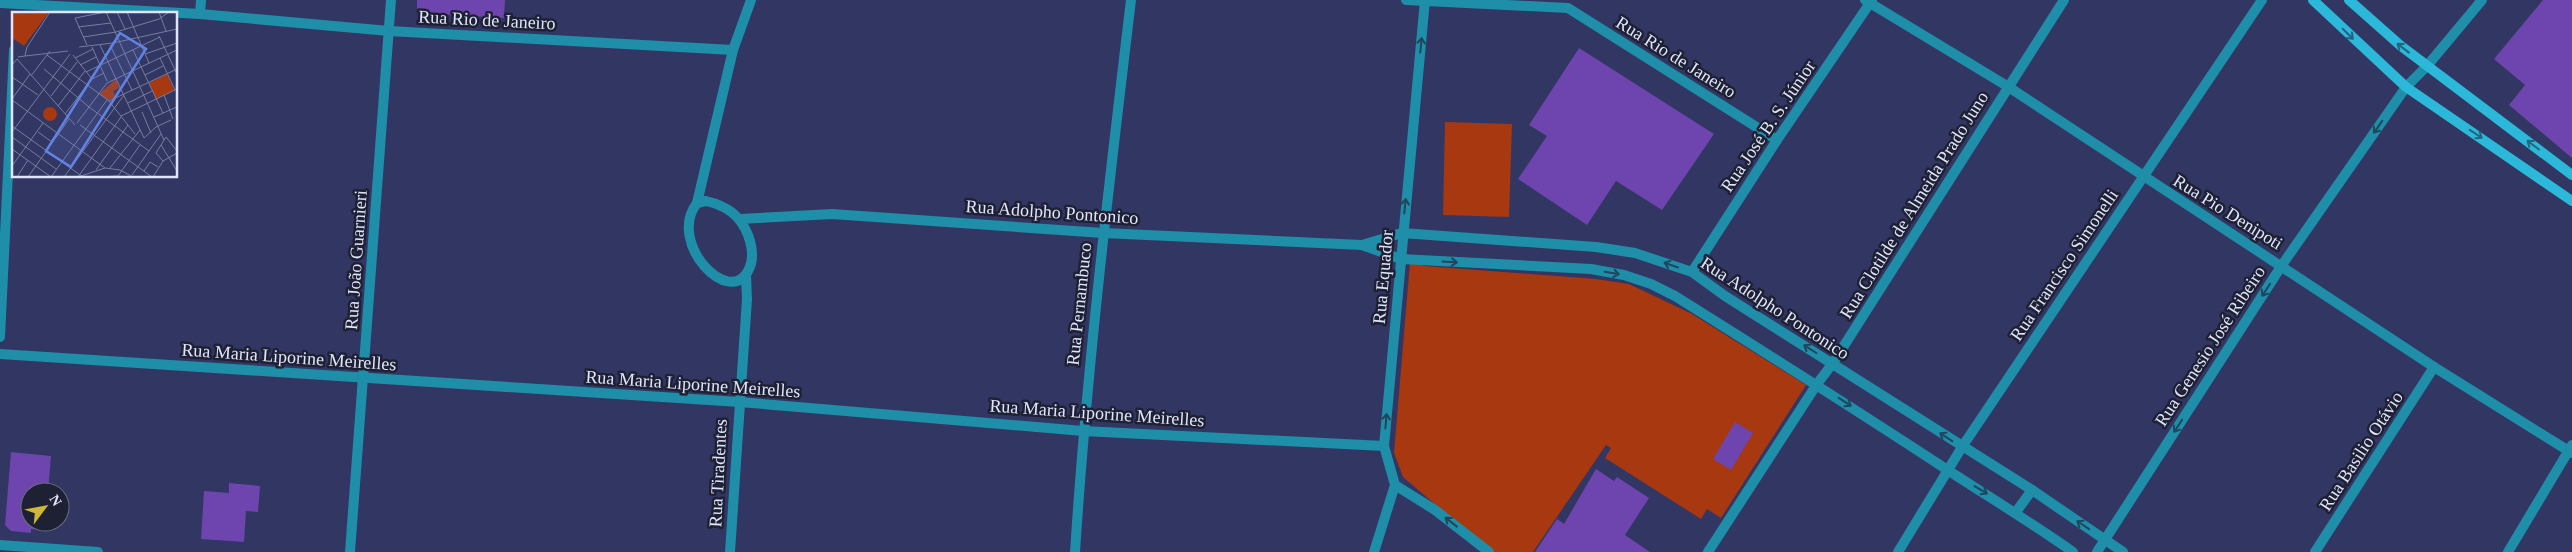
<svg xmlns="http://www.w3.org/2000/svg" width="2572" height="552" viewBox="0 0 2572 552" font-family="Georgia,serif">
<rect width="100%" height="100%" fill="#323662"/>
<g fill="#a7380f">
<polygon points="1445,122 1512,124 1509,217 1443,215"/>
<polygon points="1410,262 1425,266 1596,279 1629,284 1692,314 1806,385 1721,518 1707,509 1701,519 1605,458 1611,448 1606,445 1533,552 1491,552 1403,477 1394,453"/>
</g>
<g fill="#6e44af">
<polygon points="417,0 505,0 504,18 417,13"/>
<polygon points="2543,0 2572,0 2572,158 2509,105 2525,85 2494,59"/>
<polygon points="1579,48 1714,134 1662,210 1616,181 1587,225 1518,179 1547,136 1529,125"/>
<polygon points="1735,422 1753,433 1731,470 1713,459"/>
<polygon points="11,452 51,456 48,492 30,492 30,522 45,522 45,530 31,529 31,533 11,531 5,525"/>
<polygon points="1596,469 1614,481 1617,477 1649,498 1625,535 1650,552 1535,552 1557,519 1564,524"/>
<polygon points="229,483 260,486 258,512 246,511 244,542 201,539 204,491 229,493"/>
</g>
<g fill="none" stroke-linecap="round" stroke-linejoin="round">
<g stroke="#1f8ea8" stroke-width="10">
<polyline points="1406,0 1568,8 1777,140"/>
<polyline points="1865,0 2007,86 2434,367 2572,453"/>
<polyline points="0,3 200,14 389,31 733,50"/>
<polyline points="200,14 201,0"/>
<path d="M706 201C727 206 740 215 748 235 752 246 754 259 749 269 731 310 666 243 697 203Z"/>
<polyline points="697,203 733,50 751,0"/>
<path d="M740 219 832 214 1103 233 1362 245 1401 259 1591 269 1624 275 1651 284 1675 296C1766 353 1856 410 1946 469 1989 497 2032 523 2073 552"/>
<polyline points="1362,245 1402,233 1596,247 1635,253 1692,272 1725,296 2032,490 2123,552"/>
<polyline points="1692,272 1777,140 1872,0"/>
<polyline points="0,337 14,50"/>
<polyline points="0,354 739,402 1083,431 1384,446"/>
<polyline points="1395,485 1435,510 1489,552"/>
<polyline points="2016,512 2032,490"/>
<polyline points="0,545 98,552"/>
<polyline points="350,552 391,0"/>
<polyline points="730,552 747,299 746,276"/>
<path d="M1075 552C1087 367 1109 184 1131 0"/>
<polyline points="1374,552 1395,485 1384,446 1425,0"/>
<polyline points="1708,552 1817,384 1833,363 2064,0"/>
<polyline points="1898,552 1962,447 2262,0"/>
<polyline points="2097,552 2282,265 2406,87 2427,66 2482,0"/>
<polyline points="2315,552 2434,367"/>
<polyline points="2508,552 2572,445"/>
</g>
<g stroke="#2bb8d9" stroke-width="10">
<polyline points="2313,0 2406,87 2572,201"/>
<polyline points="2349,0 2401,46 2572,175"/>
</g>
</g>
<defs><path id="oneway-shaft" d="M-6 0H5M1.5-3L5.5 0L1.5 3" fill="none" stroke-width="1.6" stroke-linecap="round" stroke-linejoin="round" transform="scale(1.25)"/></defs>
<g stroke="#24647e">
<use href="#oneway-shaft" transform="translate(2348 34) rotate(44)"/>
<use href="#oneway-shaft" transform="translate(2403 48) rotate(-142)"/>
<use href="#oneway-shaft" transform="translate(2476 134) rotate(34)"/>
<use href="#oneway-shaft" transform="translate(2533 145) rotate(-143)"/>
</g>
<g stroke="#1e465d">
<use href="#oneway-shaft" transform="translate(1421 45) rotate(-84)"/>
<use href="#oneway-shaft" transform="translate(2378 127) rotate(125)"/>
<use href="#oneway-shaft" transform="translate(1405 206) rotate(-84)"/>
<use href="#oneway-shaft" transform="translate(1450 262) rotate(3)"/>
<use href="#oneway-shaft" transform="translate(1671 265) rotate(-161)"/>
<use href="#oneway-shaft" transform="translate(1612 273) rotate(10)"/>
<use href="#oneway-shaft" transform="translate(2266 290) rotate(123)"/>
<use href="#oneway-shaft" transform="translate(1810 349) rotate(-148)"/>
<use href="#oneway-shaft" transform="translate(1845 402) rotate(33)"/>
<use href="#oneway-shaft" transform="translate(1386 421) rotate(-85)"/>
<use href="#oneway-shaft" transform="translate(2178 426) rotate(123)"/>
<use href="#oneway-shaft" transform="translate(1946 437) rotate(-147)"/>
<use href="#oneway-shaft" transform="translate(1981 490) rotate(31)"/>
<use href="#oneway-shaft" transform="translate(1451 522) rotate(-142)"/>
<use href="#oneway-shaft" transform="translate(2083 525) rotate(-146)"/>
</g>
<g text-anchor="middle" stroke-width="5" stroke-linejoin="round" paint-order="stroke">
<g font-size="18" fill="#e1e5fb" stroke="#1e2034">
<text transform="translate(487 20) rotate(3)" y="6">Rua Rio de Janeiro</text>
<text transform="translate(1676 57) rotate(32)" y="6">Rua Rio de Janeiro</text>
<text transform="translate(1768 126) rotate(-56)" y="6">Rua José B. S. Júnior</text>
<text transform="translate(1914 205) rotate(-58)" y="6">Rua Clotilde de Almeida Prado Juno</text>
<text transform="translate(1052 212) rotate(4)" y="6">Rua Adolpho Pontonico</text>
<text transform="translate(2228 212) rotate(32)" y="6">Rua Pio Denipoti</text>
<text transform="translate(356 260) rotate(-86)" y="6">Rua João Guarnieri</text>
<text transform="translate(2064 265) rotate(-56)" y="6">Rua Francisco Simonelli</text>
<text transform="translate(1383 277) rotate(-85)" y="6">Rua Equador</text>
<text transform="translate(1079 304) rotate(-84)" y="6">Rua Pernambuco</text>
<text transform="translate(1775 308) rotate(33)" y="6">Rua Adolpho Pontonico</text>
<text transform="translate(2210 346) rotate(-57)" y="6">Rua Genesio José Ribeiro</text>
<text transform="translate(289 357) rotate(4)" y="6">Rua Maria Liporine Meirelles</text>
<text transform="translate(693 384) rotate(4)" y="6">Rua Maria Liporine Meirelles</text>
<text transform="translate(1097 413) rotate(4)" y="6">Rua Maria Liporine Meirelles</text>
<text transform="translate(2361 451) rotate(-57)" y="6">Rua Basilio Otávio</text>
<text transform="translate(718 473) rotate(-87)" y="6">Rua Tiradentes</text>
</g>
</g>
<g transform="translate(12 12)">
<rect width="165" height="165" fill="#323662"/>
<path d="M0 0H37L12 34 0 26ZM155 62 162 78 144 87 137 71ZM104 67 107 76 101 79 104 86 96 88 87 82ZM31 102a7 7 0 1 1 14 0a7 7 0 1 1-14 0Z" fill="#a7380f"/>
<path fill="none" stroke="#787c9f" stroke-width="1" d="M105 0 113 17M115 0 137 51M147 0 154 19M66 15 99 11M147 24 165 62M71 25 104 20 147 7 157 0M75 33 63 6 94 0 152 128M88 33 132 126 144 115 159 108M98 33 120 78M67 35 101 31 165 17M80 35 95 69M121 38 151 101M133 42 165 31M35 43 97 89 123 122M61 43 80 67M13 44 56 39M6 45 13 44 15 35 38 0M63 46 81 37M148 46 163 78M0 53 5 47 63 113M68 53 84 45M32 57 77 95 137 139M74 60 148 25M133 63 151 54M19 64 38 39M0 65 26 83M152 83 161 107M39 84 65 50M0 87 18 62M0 88 93 156M97 89 165 57M116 91 140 79M46 94 73 59M130 100 139 121M53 102 80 67 92 61M109 104 165 77M142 105 165 95M65 111 95 71 165 38M68 113 140 165M0 114 71 165M0 120 58 42M26 120 40 130M0 125 44 157M149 133 165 159M0 137 39 165M151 149 144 141 154 125 165 139M0 154 31 111M98 156 128 118M84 158 116 113M132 159 138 150 146 155M120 163 149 122M69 164 93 156 108 158 121 165M106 164 128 133M5 165 16 148M16 165 57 107M39 165 95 88M52 165 112 83M66 165 109 105M87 165 106 164M141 165 151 149 165 141"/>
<path fill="#6283e4" fill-opacity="0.15" stroke="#6283e4" stroke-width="2.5" d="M108 21 134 37 59 155 34 139Z"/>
<rect width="165" height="165" fill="none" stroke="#e1e5fb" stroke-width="2.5"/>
</g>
<g transform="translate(45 507) rotate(58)"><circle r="24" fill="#1e2034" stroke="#6c6f84"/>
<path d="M0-4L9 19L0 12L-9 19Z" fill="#d0b836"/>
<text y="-8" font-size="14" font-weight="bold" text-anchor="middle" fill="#e1e5fb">N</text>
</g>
</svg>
